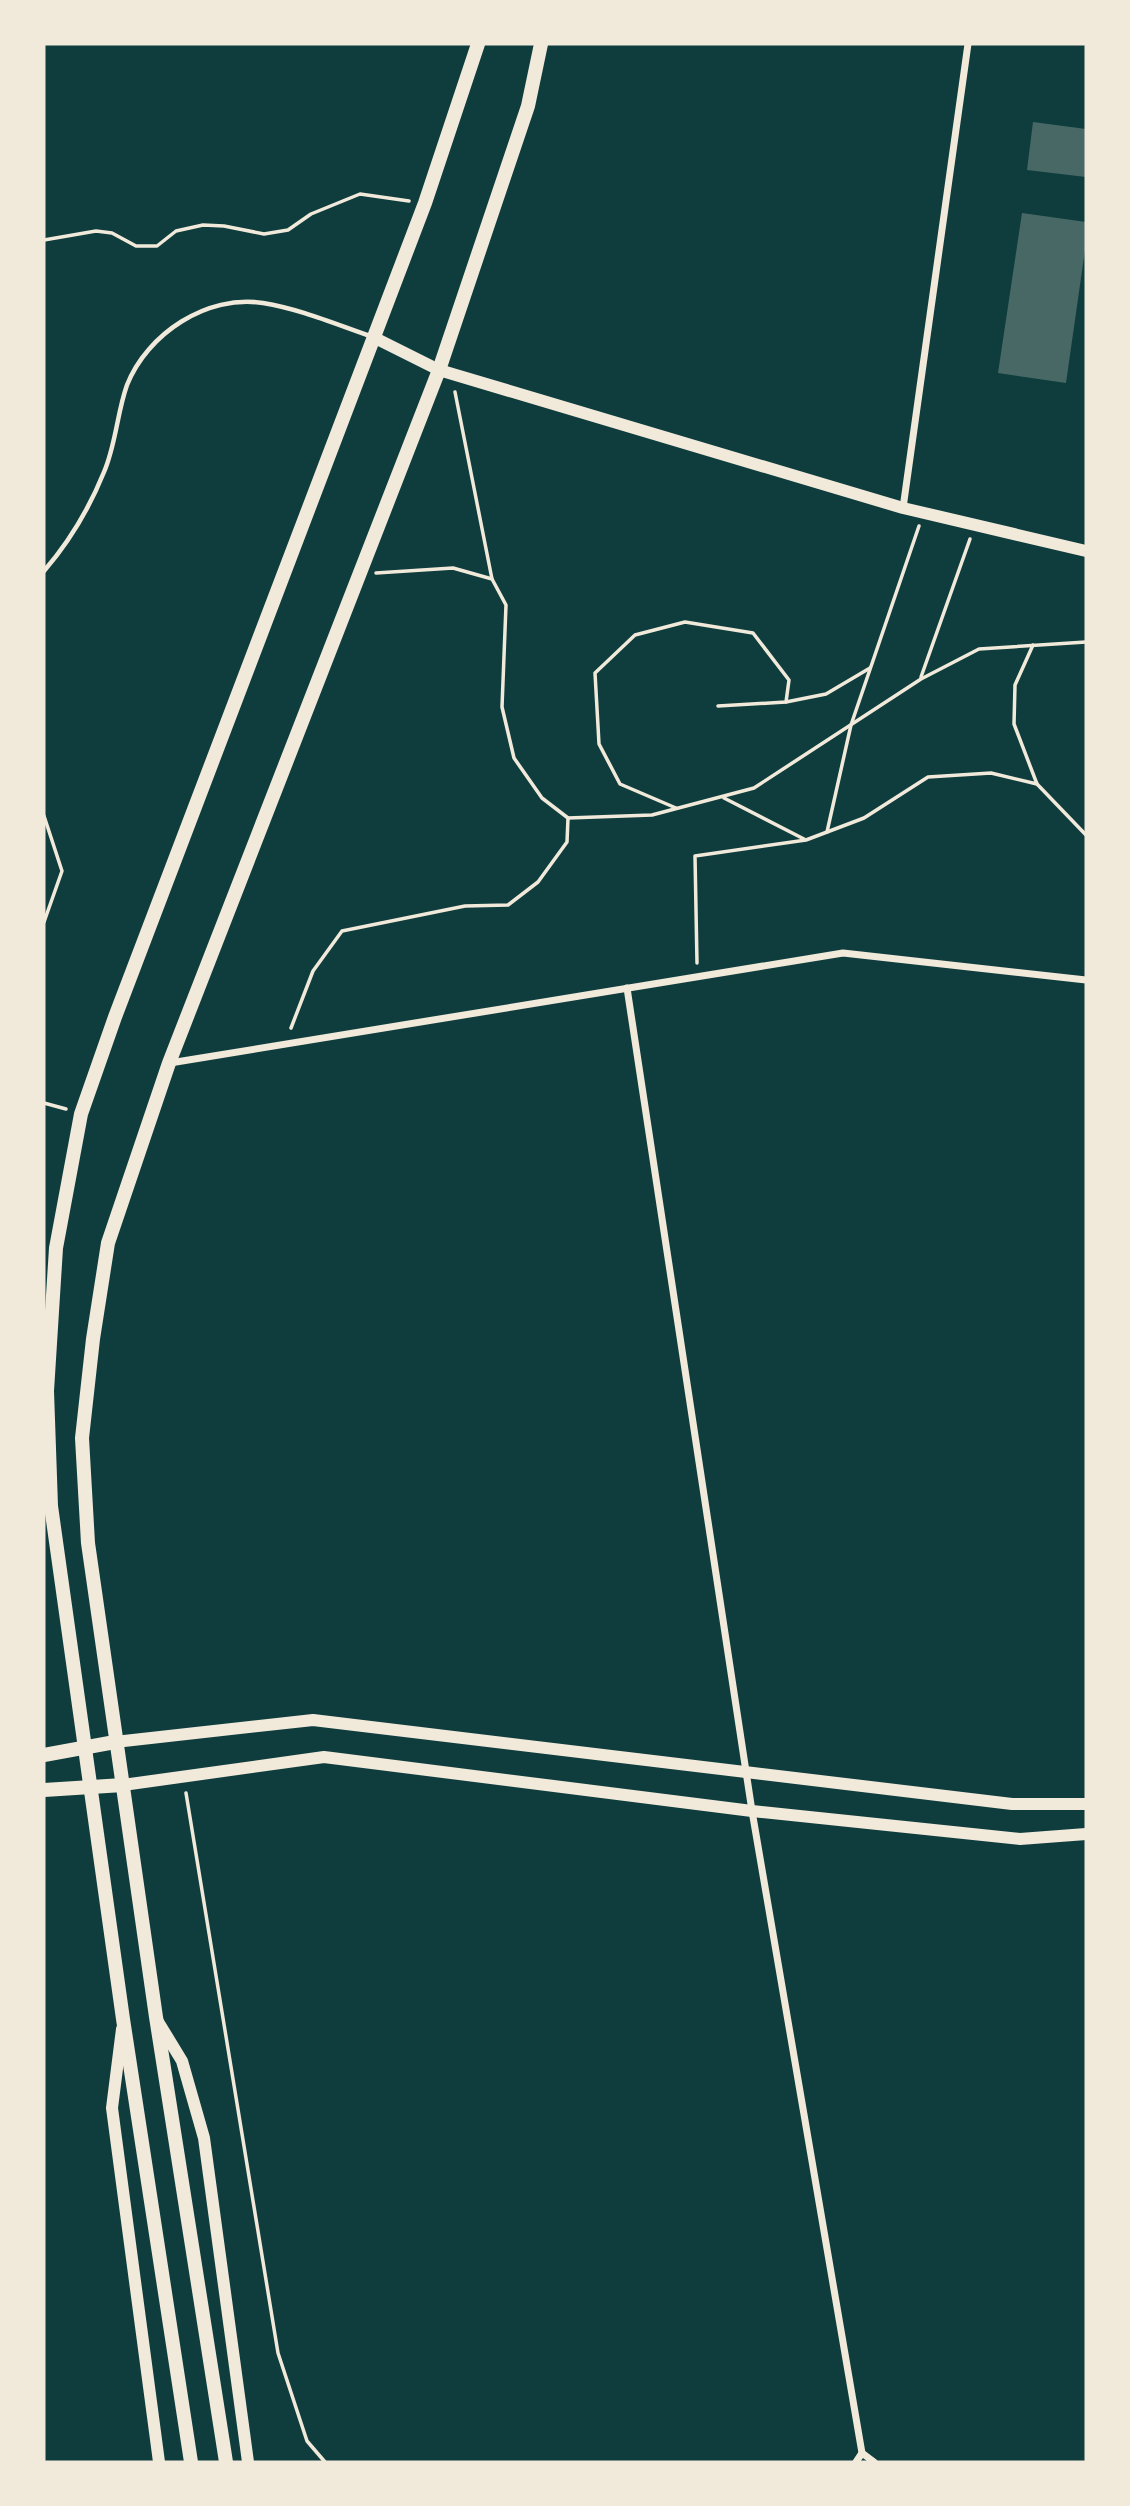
<svg xmlns="http://www.w3.org/2000/svg" width="1130" height="2506" viewBox="0 0 1130 2506" font-family="Manrope,sans-serif">
<rect width="100%" height="100%" fill="#0f3d3e"/>
<g fill="#486865">
<polygon points="1033,122 1086,129 1086,177 1027,170"/>
<polygon points="1022,213 1086,222 1086,243 1066,383 998,373"/>
</g>
<g fill="none" stroke-linecap="round" stroke-linejoin="round">
<g stroke="#f1e9da" stroke-width="3.5">
<polyline points="44,240 96,231 112,233 136,246 157,246 176,231 203,225 224,226 264,234 288,230 311,214 360,194 409,201"/>
<polyline points="455,392 492,579"/>
<polyline points="376,573 453,568 492,579 506,605 502,707 514,758 542,798 568,818 652,815 754,788 921,679 979,649 1086,642"/>
<polyline points="1033,645 1015,685 1014,724 1037,784 1086,835"/>
<polyline points="921,677 970,539"/>
<polyline points="786,702 826,694 870,668"/>
<polyline points="724,798 804,839"/>
<polyline points="676,808 620,784 599,744 595,673 635,635 685,622 753,633 789,680 786,702 718,706"/>
<polyline points="44,816 62,871 44,922"/>
<polyline points="827,832 851,725 919,526"/>
<polyline points="697,963 695,856 806,840 864,818 928,777 991,773 1037,784"/>
<polyline points="291,1028 313,971 342,931 465,906 508,905 538,882 567,842 568,818"/>
<polyline points="44,1103 66,1109"/>
<polyline points="186,1793 278,2353 307,2441 325,2462"/>
</g>
<path stroke="#f1e9da" stroke-width="4.5" d="M44 571C70 541 89 509 104 472 116 444 117 413 127 385 147 334 207 294 263 303 300 309 335 324 370 336"/>
<g stroke="#f1e9da" stroke-width="7">
<polyline points="903,508 968,44"/>
<polyline points="627,988 752,1811 862,2453"/>
<polyline points="170,1063 843,953 1086,980"/>
<polyline points="856,2462 862,2453 874,2462"/>
</g>
<g stroke="#f1e9da" stroke-width="12">
<polyline points="373,337 439,370 903,508 1086,551"/>
<polyline points="115,1742 313,1720 1012,1804 1086,1804"/>
<polyline points="123,1785 324,1757 752,1811 1020,1839 1086,1834"/>
<polyline points="157,2020 182,2061 204,2138 248,2462"/>
<polyline points="122,2029 112,2108 159,2462"/>
</g>
<g stroke="#f1e9da" stroke-width="14">
<polyline points="44,1755 115,1742"/>
<polyline points="44,1790 123,1785"/>
<polyline points="191,2462 123,2019 51,1506 47,1391 56,1248 81,1114 115,1017 425,203 478,44"/>
<polyline points="226,2462 156,2017 88,1543 82,1438 93,1339 108,1243 169,1063 439,370 528,106 541,44"/>
</g>
</g>
<rect width="1130" height="2506" fill="none" stroke="#f1e9da" stroke-width="91"/>
</svg>
